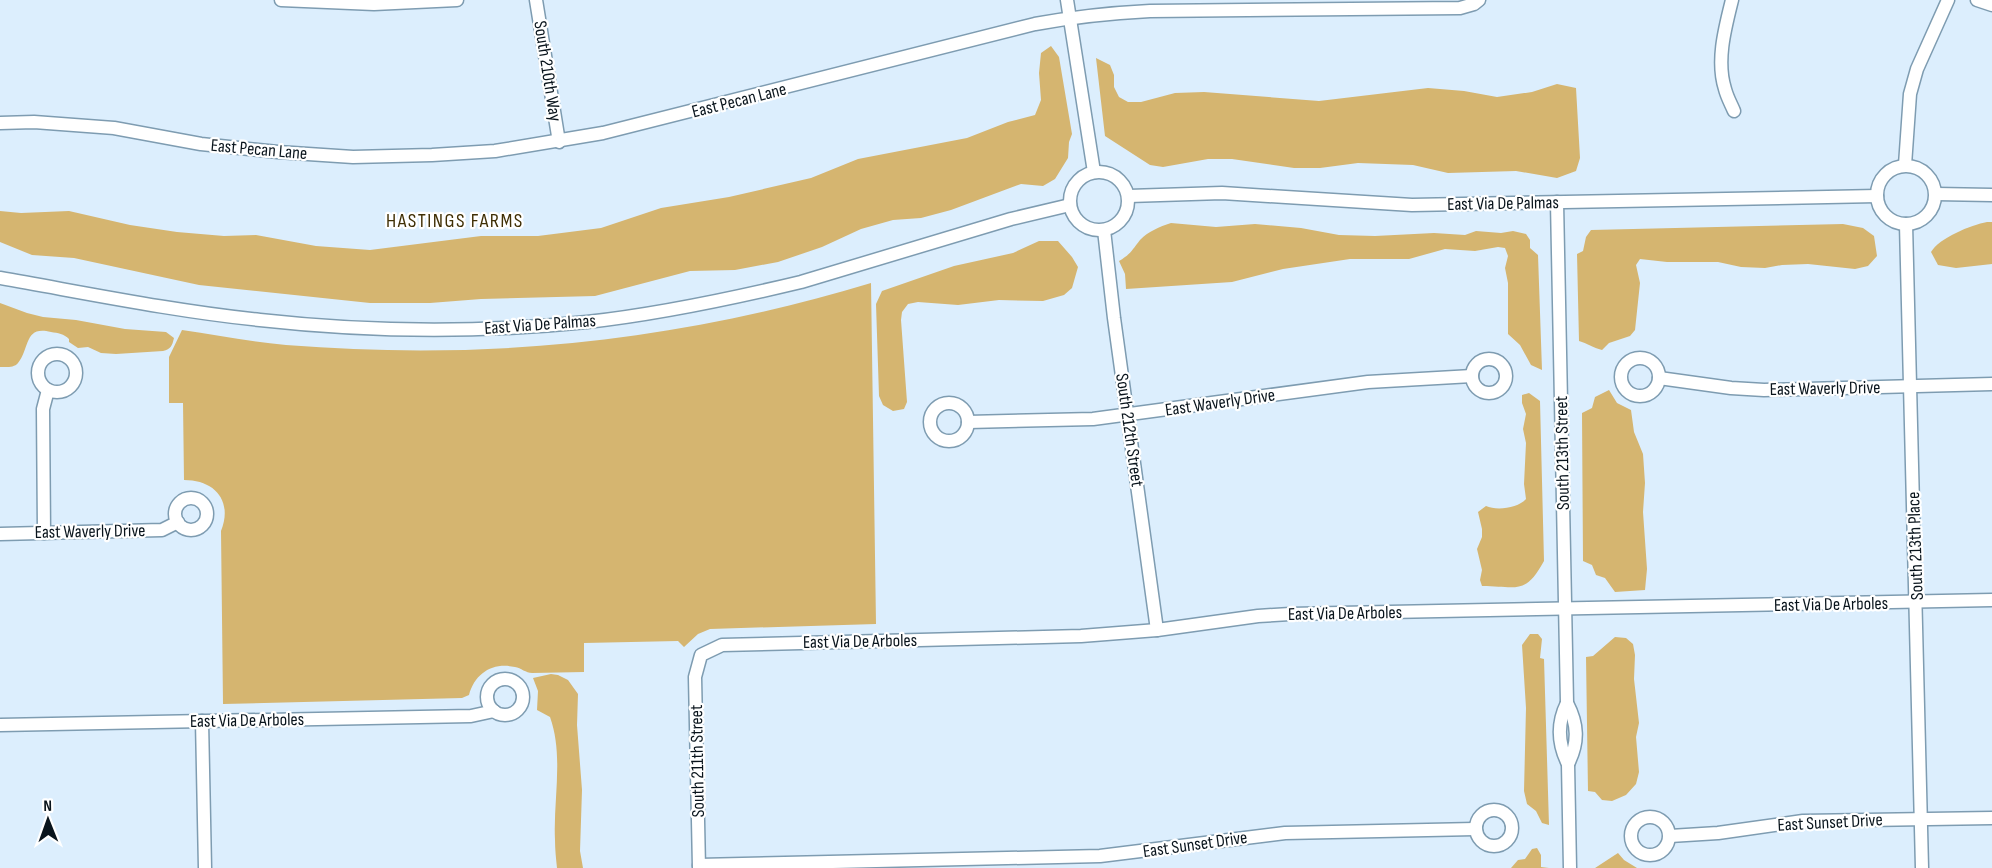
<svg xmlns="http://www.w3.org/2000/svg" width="1992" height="868" viewBox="0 0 1992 868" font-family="'Sofia Sans Condensed',sans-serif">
<rect width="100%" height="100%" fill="#dceefd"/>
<g fill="#d5b570">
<polygon points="1051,46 1059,57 1072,134 1069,142 1068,158 1055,179 1043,186 1021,184 951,210 921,218 893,220 861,229 822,247 778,262 735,270 690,271 595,296 481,299 430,303 370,303 199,285 74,258 32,255 0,242 0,211 21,213 69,211 130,225 177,232 224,236 256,235 316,246 370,250 481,236 538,236 601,228 661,208 729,197 811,178 858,159 967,138 1008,122 1035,115 1041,100 1039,73 1041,53"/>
<polygon points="1096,58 1110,65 1114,75 1114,87 1119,97 1128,102 1141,102 1175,93 1204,92 1319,101 1428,88 1464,91 1497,97 1532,92 1557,84 1576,88 1580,158 1576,171 1557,178 1516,171 1448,173 1413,165 1358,163 1320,168 1294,168 1232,159 1208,159 1163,167 1150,165 1105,136"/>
<path d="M1987 222H1992V264L1956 268 1938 265 1931 252C1939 238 1971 225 1987 222Z"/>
<path d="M1171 223 1216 227 1255 224 1301 228 1339 235 1375 236 1434 233 1465 235 1476 231 1501 233 1513 231 1526 234 1530 240V248L1538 255 1542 370 1531 365 1520 345 1508 334V283L1505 268 1508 256 1505 248 1498 247 1475 251 1445 249 1409 259H1350L1283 269 1232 282 1126 289 1125 274 1119 261C1131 254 1132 250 1140 240 1149 231 1159 227 1171 223Z"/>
<path d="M1843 224 1863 228 1874 236 1877 256 1868 266 1855 269 1808 264 1782 265 1765 268 1741 267 1718 262H1667L1640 259 1636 265 1640 283 1635 330 1630 336 1609 343 1602 350C1593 348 1587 343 1579 341L1577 254 1583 251 1586 237 1591 230Z"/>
<polygon points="1039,241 1058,241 1072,257 1078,267 1072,288 1064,295 1043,301 999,300 958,305 918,302 908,304 902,312 901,320 907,402 904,409 893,411 883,405 879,396 876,304 882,291 954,266 1013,253"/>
<path d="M871 283 876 624 710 629 698 634 684 647 678 641 584 643V672C567 672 550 673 532 673 526 673 521 668 515 667 493 662 475 673 469 695L462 698 223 704 221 531C233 501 215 480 184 480L183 403H169V357L182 330C216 335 251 342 286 345 488 361 677 342 871 283Z"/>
<path d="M0 303 27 313 43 317 76 320 125 329 166 332 174 338C172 346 171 349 163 351L116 354 101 353 88 347 78 348 69 342V339C64 334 58 333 51 332 24 325 30 348 18 363 14 368 6 367 0 367Z"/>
<polygon points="1609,390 1617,403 1631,410 1634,432 1643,454 1645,483 1643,512 1647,569 1645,590 1615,592 1605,578 1596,575 1592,565 1583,561 1582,413 1592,408 1595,397"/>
<path d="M1529 393 1540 401 1544 561C1525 596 1516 586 1482 586L1480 580 1482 570 1477 549 1482 537V529L1478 512 1486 506C1497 511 1518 508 1526 499L1524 484 1526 443 1523 429 1526 414 1522 403V395Z"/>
<polygon points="1530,634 1538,634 1542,639 1540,658 1544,659 1549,825 1542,823 1536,811 1527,804 1524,791 1526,708 1522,645"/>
<polygon points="1615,637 1626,638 1633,644 1635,655 1634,679 1639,723 1636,737 1639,772 1636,784 1626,795 1612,801 1602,800 1595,792 1588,791 1586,657 1593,656"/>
<path d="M551 674 558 675 568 680 578 694 577 725 582 790 580 851 583 868H557C556 859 555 849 555 840 553 800 564 756 550 717L537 710 538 691 533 678Z"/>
<polygon points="1537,848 1541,855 1541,867 1549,868 1511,868 1518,860 1525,859 1532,849"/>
<polygon points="1618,853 1624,860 1637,868 1595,868"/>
</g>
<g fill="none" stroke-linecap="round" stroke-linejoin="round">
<defs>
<g id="minor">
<polyline points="281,0 374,4 457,0"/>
<polyline points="536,0 559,142"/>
<polyline points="1067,0 1094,172"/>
<path d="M1732 0C1725 28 1716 61 1725 89 1727 97 1731 104 1734 111"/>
<polyline points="1977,0 1992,5"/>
<path d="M0 123 34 122 114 128 201 144 278 152 353 157 432 155 495 151 603 133 1035 24C1073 17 1111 13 1150 11L1460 8 1474 4 1479 0"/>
<polyline points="1905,165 1910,94 1917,69 1948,0"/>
<circle cx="1906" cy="195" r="29"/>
<circle cx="1099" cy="201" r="29"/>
<polyline points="1936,194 1992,195"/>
<polyline points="1129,196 1222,193 1412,205 1877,196"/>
<path d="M1557 202 1567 703C1578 724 1579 742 1568 764"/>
<polyline points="1906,224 1922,868"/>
<polyline points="1104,230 1114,318 1157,630"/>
<path d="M0 278C86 293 173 311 260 320 368 332 479 333 587 322 659 314 730 299 801 282L1011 219 1070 205"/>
<circle cx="57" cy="373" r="19"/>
<circle cx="1640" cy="377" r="19"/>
<circle cx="1489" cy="376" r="17"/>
<polyline points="1659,378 1731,388 1764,390 1992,384"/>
<circle cx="949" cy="422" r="19"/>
<polyline points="968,422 1093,419 1368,382 1472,376"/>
<circle cx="191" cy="514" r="16"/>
<polyline points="44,533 43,409 48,390"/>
<polyline points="0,534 162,530 178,522"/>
<circle cx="505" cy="697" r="18"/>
<path d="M1567 703C1557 723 1558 744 1568 764L1570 868"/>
<polyline points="202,721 205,868"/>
<polyline points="0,725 471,716 494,711"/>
<circle cx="1494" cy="828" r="18"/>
<circle cx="1650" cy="836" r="19"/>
<polyline points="1670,836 1718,833 1803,821 1992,818"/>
<polyline points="699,865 1100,856 1285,833 1475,829"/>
<polyline points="699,868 695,677 701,655 722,645 1081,636 1157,630 1258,616 1290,614 1992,600"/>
</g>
</defs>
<use href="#minor" stroke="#7e9cb1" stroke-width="15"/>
<use href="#minor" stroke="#fff" stroke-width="12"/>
</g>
<g text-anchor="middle" stroke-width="4.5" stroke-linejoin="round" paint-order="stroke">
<g font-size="18" fill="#09141c" stroke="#fff">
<text transform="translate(548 71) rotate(81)" y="6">South 210th Way</text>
<text transform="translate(739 100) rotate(-14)" y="6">East Pecan Lane</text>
<text transform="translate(259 149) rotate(5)" y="6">East Pecan Lane</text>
<text transform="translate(1503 203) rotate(-1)" y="6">East Via De Palmas</text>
<text transform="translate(540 324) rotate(-4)" y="6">East Via De Palmas</text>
<text transform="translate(1825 388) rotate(-1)" y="6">East Waverly Drive</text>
<text transform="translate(1220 402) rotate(-8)" y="6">East Waverly Drive</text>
<text transform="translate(1130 430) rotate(82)" y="6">South 212th Street</text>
<text transform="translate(1562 453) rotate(-91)" y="6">South 213th Street</text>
<text transform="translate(90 531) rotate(-1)" y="6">East Waverly Drive</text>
<text transform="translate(1915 546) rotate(-92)" y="6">South 213th Place</text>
<text transform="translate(1831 604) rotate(-1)" y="6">East Via De Arboles</text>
<text transform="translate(1345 613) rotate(-1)" y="6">East Via De Arboles</text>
<text transform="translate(860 641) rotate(-1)" y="6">East Via De Arboles</text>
<text transform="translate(247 720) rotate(-1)" y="6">East Via De Arboles</text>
<text transform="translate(697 761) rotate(-91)" y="6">South 211th Street</text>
<text transform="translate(1830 822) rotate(-3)" y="6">East Sunset Drive</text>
<text transform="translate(1195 844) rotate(-8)" y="6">East Sunset Drive</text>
</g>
<g font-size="20" letter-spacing="1.5" fill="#3f2f05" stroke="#fff">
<text x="455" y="227">HASTINGS FARMS</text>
</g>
</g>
<g transform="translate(48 820) rotate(359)" stroke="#ffffff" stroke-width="4.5" paint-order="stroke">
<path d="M0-4.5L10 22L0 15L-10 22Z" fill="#09141c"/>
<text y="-9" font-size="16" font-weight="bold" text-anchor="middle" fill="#09141c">N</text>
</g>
</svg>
